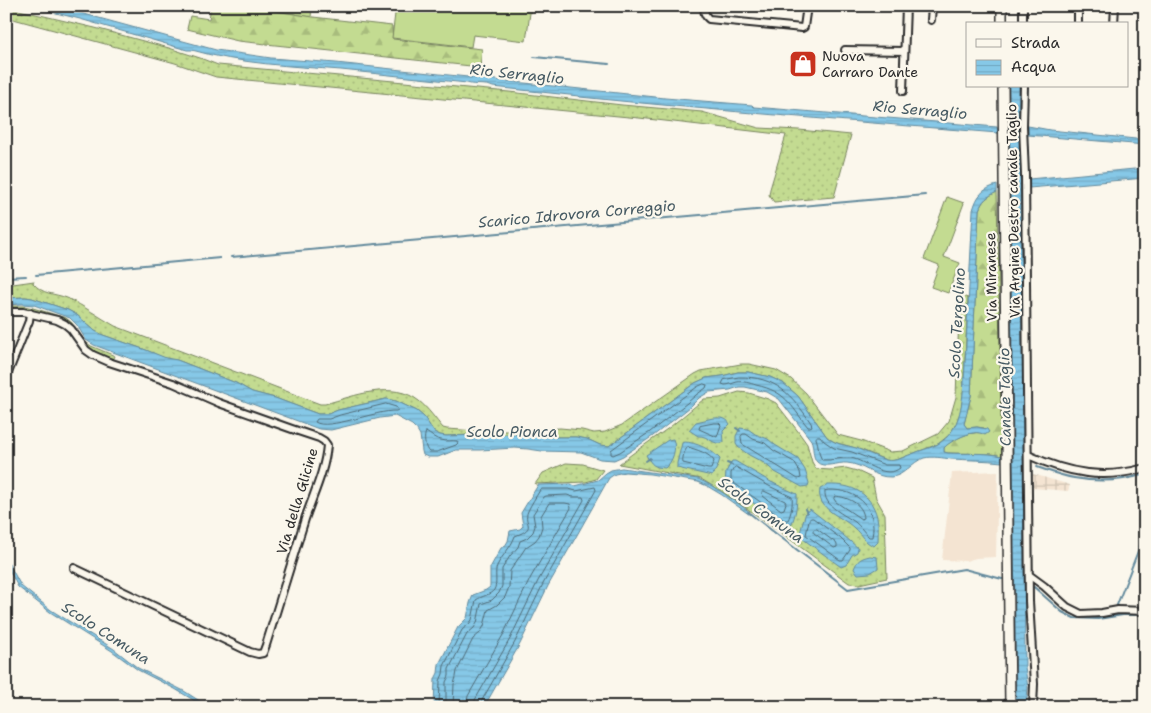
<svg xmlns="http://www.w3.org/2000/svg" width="1151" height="713" viewBox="0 0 1151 713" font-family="'Shantell Sans',sans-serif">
<defs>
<pattern id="industrial-grid" width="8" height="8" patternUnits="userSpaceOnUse" patternTransform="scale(1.25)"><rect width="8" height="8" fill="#f4e4d2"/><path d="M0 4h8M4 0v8" fill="none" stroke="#d1c4b4"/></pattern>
<pattern id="grass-dots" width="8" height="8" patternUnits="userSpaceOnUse" patternTransform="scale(1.25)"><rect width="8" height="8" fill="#c3db91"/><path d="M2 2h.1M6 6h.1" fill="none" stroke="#a8bc7d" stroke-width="1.8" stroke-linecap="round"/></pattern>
<pattern id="forest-firs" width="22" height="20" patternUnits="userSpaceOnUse" patternTransform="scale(1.25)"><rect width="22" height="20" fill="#c3db91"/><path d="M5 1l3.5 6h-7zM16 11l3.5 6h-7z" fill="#a8bc7d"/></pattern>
<pattern id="water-rules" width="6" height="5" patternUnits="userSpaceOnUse" patternTransform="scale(1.25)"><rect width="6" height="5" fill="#86c8e7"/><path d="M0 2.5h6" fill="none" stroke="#74acc6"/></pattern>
</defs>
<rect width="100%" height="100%" fill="#fbf7ec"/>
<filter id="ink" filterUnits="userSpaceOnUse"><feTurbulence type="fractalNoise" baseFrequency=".02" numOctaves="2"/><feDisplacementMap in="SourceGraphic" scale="10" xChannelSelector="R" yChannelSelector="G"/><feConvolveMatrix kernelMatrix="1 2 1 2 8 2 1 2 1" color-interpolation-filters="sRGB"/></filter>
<g filter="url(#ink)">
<polygon fill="#f4e4d2" points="998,471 996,557 976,558 966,561 942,560 952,473"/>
<polygon fill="url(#industrial-grid)" points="1033,474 1070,485 1068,491 1033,488"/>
<g fill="url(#grass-dots)" stroke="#77835e">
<polygon points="268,6 312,6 311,17 268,9"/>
<polygon points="6,7 95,28 169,48 200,58 218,65 383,80 509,92 622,105 702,112 759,128 799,130 851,135 834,197 774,202 769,195 770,189 786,135 639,118 216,77 175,63 6,17"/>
<path d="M34 281 33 283C43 295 54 293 67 298 84 306 99 317 115 326L320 404H325C354 396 393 380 419 401 428 408 436 420 443 428L447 429 478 431H519L560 428 582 430 594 433 605 432 622 425 695 374 701 371 741 364H749L776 370 791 379 806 393 838 435 861 441 890 452 903 451 938 434 949 421 956 397 959 315 957 303 965 297 968 298 963 398 960 413 956 424 949 435 938 444 899 459 891 461 886 460C875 456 864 450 852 447 843 444 835 444 827 437L798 396 783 383 770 377 748 372H738L722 376 706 378 695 383 609 446 600 445 587 439 576 437H546L529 435 498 434 446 436 440 435 434 432 424 417 417 411 396 401 386 399 338 410 328 414H318L275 398 252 392 236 383 177 360 166 359 146 350 103 335 95 331 77 315 68 310 32 298 25 297 6 298V285Z"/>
<polygon points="6,306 24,306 33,308 66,318 72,323 83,340 91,346 115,356 112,362 89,350 66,323 6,310"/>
<polygon points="739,392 749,393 768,399 776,403 797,430 807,444 812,462 816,469 830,470 846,468 857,471 872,478 876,498 885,514 887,578 859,584 849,583 768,523 721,491 701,479 619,464 632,454 670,427 704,399 720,398"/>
<polygon points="566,463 583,464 603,470 596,479 586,482 535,484 543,473"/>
</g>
<g fill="url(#forest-firs)" stroke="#77835e">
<polygon points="211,6 269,6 269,10 313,17 392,26 393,39 482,49 480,67 238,41 187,29 190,16 209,19"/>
<path d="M997 192 1002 456 992 454 948 453 944 452C944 451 944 450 944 448 947 442 967 433 974 433 977 432 979 433 982 433L984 428 977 427 967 428 964 424 971 396 979 210C982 201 988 196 997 192Z"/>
</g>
<g fill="#c3db91" stroke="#77835e">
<polygon points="396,6 531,6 526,41 473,35 471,47 392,38"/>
<polygon points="947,197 964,203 944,257 960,263 948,293 931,287 939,265 924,259"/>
</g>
<g fill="url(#water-rules)" stroke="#62899c">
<path d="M28 6H55L216 50 271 58 336 63 665 98 752 105 754 107 997 127 998 133C858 122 719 111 580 97L579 96 493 87C485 83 475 86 467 83 425 79 383 74 341 70 291 66 240 64 192 50H187L80 19Z"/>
<polygon points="1009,86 1019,86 1019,128 1021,160 1020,210 1023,400 1025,667 1028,688 1026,707 1016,707"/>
<polygon points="1028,126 1050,130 1145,140 1145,145 1028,135"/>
<polygon points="1145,168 1145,178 1029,188 1029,179"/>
<path d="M997 185V192C988 196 982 200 979 210L971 396 964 424 967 428 977 427 987 429 989 432 985 435C982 433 977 432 973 433 967 433 947 443 944 448 944 450 944 451 944 452L948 453C966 454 985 452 1002 456V462C985 460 968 460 951 459 943 458 933 456 924 458 911 462 905 476 891 477 875 478 863 464 847 463 839 462 823 469 817 462 812 457 814 446 811 440L779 399 767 392 745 387H739L730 390 709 392 699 398 690 407 653 436 623 456 614 460 600 459 581 452 542 451 528 449 515 448 480 450H456L438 457H428L423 455 422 451 420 435 417 430 412 425 395 416 380 418 331 430 319 429 94 345 86 340 77 325 70 318 34 305 22 304 6 305V298L25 297 32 298 68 310 77 315 95 331 103 335 146 350 166 358 177 360 236 383 252 392 275 398 318 414H328L338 410 386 399 396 401 417 411 424 417 434 432 440 435 446 436 515 434 546 437H576L587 439 600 445 609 446 695 383 706 378 722 376 738 372H748L770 377 783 383 798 396 827 437C836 445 846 445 856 448 866 452 876 457 886 460 896 462 903 457 912 454 920 450 929 449 938 444 960 431 962 405 964 382L973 210C977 196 982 189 997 185Z"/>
<path d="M713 418C721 418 726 417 730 424L723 431 724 442C713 447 709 435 698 436L689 430 696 422Z"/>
<polygon points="740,428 748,429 755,434 768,439 775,445 798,459 805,470 809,483 808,486 802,487 775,472 764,463 749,455 738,447 736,444 736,436"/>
<path d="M673 439C677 448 673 462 665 468 653 467 652 465 646 455L668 440Z"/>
<path d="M684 442C696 442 712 450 720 459L717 468 712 476 677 468V463L682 443Z"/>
<path d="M732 461H735L771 482 797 494C797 505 796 515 791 525L785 527 756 505 725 483 726 472Z"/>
<path d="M622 468 698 479C717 487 733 500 750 512V515L722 495 707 486 698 482 650 474 625 472 615 474 609 478 577 535 548 586 520 644 484 707H434L435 679 438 673 439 664 458 627 467 618 470 603 473 595 486 590 490 587V568L501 548 505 546 508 541 510 531 520 529 523 526 521 513 538 485 571 484 575 486 598 480 606 473 611 470Z"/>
<path d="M828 485C852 484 871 493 877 517 879 525 878 534 878 542L874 546C865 543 861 534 854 528 842 516 816 510 820 489Z"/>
<polygon points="810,509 843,535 858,548 857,552 852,555 846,565 841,567 799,536 806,512"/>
<path d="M870 556 877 557 878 568 870 573 858 574 854 569C857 560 861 558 870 556Z"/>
<polygon points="6,561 9,564 21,586 51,610 114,649 138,668 184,691 209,707 205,707 175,689 138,670 112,651 50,612 18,587 6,564"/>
</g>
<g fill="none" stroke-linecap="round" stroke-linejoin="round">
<g stroke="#4f6a76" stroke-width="1">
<path d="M739 377C776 376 792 395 811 423L812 426 810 427H808C789 404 787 392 756 385 750 383 743 381 737 382 733 383 729 385 725 385L722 384 724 380Z"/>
<polygon points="704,384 707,385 706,388 696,395 687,403 650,432 620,452 613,455 611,454 611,450 697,387"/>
<path d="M386 404 396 407 398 410 396 411C376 410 328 431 315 422L317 419H329L340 415Z"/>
<polygon points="714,423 719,423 721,425 717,437 699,429 700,426"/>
<path d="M426 432C431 435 435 439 441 440 447 442 452 440 457 441L458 443 456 445 437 452H429C425 449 423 437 426 432Z"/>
<polygon points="743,434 746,434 753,439 765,443 773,450 794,462 800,472 801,478 798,479 742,444 741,437"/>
<path d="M818 436H820L824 441 834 448 852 452 885 465H899L900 468C885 480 866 461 851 458 841 457 832 461 822 460 818 454 819 445 816 438Z"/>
<path d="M688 447C697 450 709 453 714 461L711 469H708L683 463C682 459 684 450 688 447Z"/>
<path d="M736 467 769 486 792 497C793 504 791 514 788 520H784L759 501 731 481V473L734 468Z"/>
<path d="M829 490C857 489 878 508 872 537H869C864 532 860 526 855 522 845 515 823 506 825 491Z"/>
<polygon points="764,491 785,501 786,503 784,509 781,510 763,496 762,493"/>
<path d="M835 496C848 497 863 504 864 518L861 519 836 502 834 499Z"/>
<polygon points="811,518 813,518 840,538 850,548 850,550 843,560 840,560 806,535 809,520"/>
<polygon points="815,529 817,529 836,543 837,545 837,547 834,548 814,533 813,531"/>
<path d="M439 707 440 681 443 674 444 666 462 630 469 624 472 620 476 600C482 596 490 595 494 590 498 583 494 573 497 566 502 555 511 548 515 536 539 527 522 524 528 511 531 504 536 497 540 490L542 489H569L576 491 595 487 596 490 543 584 515 642 481 702 480 707"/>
<polyline points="446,707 446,682 449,676 449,669 467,634 474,628 477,623 481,604 492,600 499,593 502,586 502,569 510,556 518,547 520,541 527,538 533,532 535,526 533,514 544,497 546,496 567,495 573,497 583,497 584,500 538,581 510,639 475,700 474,707"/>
<polyline points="453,707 454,684 456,677 457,671 473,639 480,633 484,626 488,610 497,605 505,597 509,587 510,571 526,547 535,541 539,536 542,527 541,516 549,503 565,503 570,504 571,508 531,577 503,635 468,696 466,707"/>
</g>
<g stroke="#62899c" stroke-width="2">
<polyline points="534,57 609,64"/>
<polyline points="231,257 925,195"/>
<polyline points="36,275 220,258"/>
<polyline points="6,277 26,276"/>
<polyline points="736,428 740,431"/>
<polyline points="646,461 650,458"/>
<polyline points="727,463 732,465"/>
<path d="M1037 467C1049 471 1062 476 1074 478 1097 482 1123 481 1145 474"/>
<polyline points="805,509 807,513"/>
<polyline points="748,512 848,589 964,569 1002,579"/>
<polyline points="1034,587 1062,612 1074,618 1098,619 1123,615 1145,615"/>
<polyline points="1117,605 1145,533"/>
</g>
<defs>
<g id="minor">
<path d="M705 6C704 12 704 15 709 19L802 28 804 27 807 6"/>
<polyline points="1023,6 1023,24"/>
<polyline points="931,20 932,6"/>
<polyline points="1078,24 1078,6"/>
<polyline points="1114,24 1115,6"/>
<polyline points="845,50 904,51"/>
<polyline points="1024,86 1023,126 1025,175 1029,601 1034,684 1033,707"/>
<polyline points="903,91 906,6"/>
<path d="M6 312H23L57 320 65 324 71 329 86 350 93 355 109 362 173 383 219 403 292 429 319 438 324 441 327 445C325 471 313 495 305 519 292 561 279 603 266 645L263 653 258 654 250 652 74 568"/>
<polyline points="6,378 29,321 30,313"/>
<path d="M1028 455C1068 473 1102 480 1145 468"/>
<polyline points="1029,575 1044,586 1067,607 1081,614 1102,613 1118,610 1145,611"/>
</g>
<g id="secondary">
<polyline points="1002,6 1002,24"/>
<polyline points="1003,86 1010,707"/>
</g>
</defs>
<use href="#minor" stroke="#2b2b2b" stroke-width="10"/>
<use href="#secondary" stroke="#2b2b2b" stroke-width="12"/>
<use href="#minor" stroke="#fbf7ec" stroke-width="6"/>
<use href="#secondary" stroke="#fbf7ec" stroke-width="9"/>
</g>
</g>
<defs>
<symbol id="shop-square" viewBox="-11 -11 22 22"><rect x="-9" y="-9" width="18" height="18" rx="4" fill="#c8321e" stroke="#fbf7ec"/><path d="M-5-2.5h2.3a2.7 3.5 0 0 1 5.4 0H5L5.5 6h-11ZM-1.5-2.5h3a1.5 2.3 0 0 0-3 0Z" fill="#fff"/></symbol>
</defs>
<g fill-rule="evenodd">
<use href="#shop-square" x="787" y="48" width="32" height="32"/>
</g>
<g text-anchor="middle" stroke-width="4.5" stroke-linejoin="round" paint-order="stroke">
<g font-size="14" fill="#2b2b2b" stroke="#fbf7ec" text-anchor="start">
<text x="822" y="61">Nuova<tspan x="822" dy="16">Carraro Dante</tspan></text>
</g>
<g font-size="14" fill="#2b2b2b" stroke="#fbf7ec">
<text transform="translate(1013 211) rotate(-91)" y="5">Via Argine Destro canale Taglio</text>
<text transform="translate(991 277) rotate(-91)" y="5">Via Miranese</text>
<text transform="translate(297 501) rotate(-73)" y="5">Via della Glicine</text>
</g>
<g font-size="15" font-style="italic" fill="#465a63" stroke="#fbf7ec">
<text transform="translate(517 74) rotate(6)" y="5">Rio Serraglio</text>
<text transform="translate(920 110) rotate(5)" y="5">Rio Serraglio</text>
<text transform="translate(577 214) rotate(-5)" y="5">Scarico Idrovora Correggio</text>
<text transform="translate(957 323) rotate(-87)" y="5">Scolo Tergolino</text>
<text transform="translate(1005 397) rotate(-91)" y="5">Canale Taglio</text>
<text x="512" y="437">Scolo Pionca</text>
<text transform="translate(761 510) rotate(36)" y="5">Scolo Comuna</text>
<text transform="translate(106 633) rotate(33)" y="5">Scolo Comuna</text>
</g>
</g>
<rect width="1151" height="713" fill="none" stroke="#fbf7ec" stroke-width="25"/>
<rect x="12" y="12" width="1126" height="688" fill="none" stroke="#2b2b2b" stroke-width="2" filter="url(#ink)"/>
<rect x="966" y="22" width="162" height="65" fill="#fbf7ec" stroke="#a8a59f"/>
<rect x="976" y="39" width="25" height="8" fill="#fbf7ec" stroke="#a8a59f"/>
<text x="1011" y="48" font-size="15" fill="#2b2b2b">Strada</text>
<rect x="976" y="60" width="25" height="15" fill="url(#water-rules)" stroke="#a8a59f"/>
<text x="1011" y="72" font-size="15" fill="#2b2b2b">Acqua</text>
</svg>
